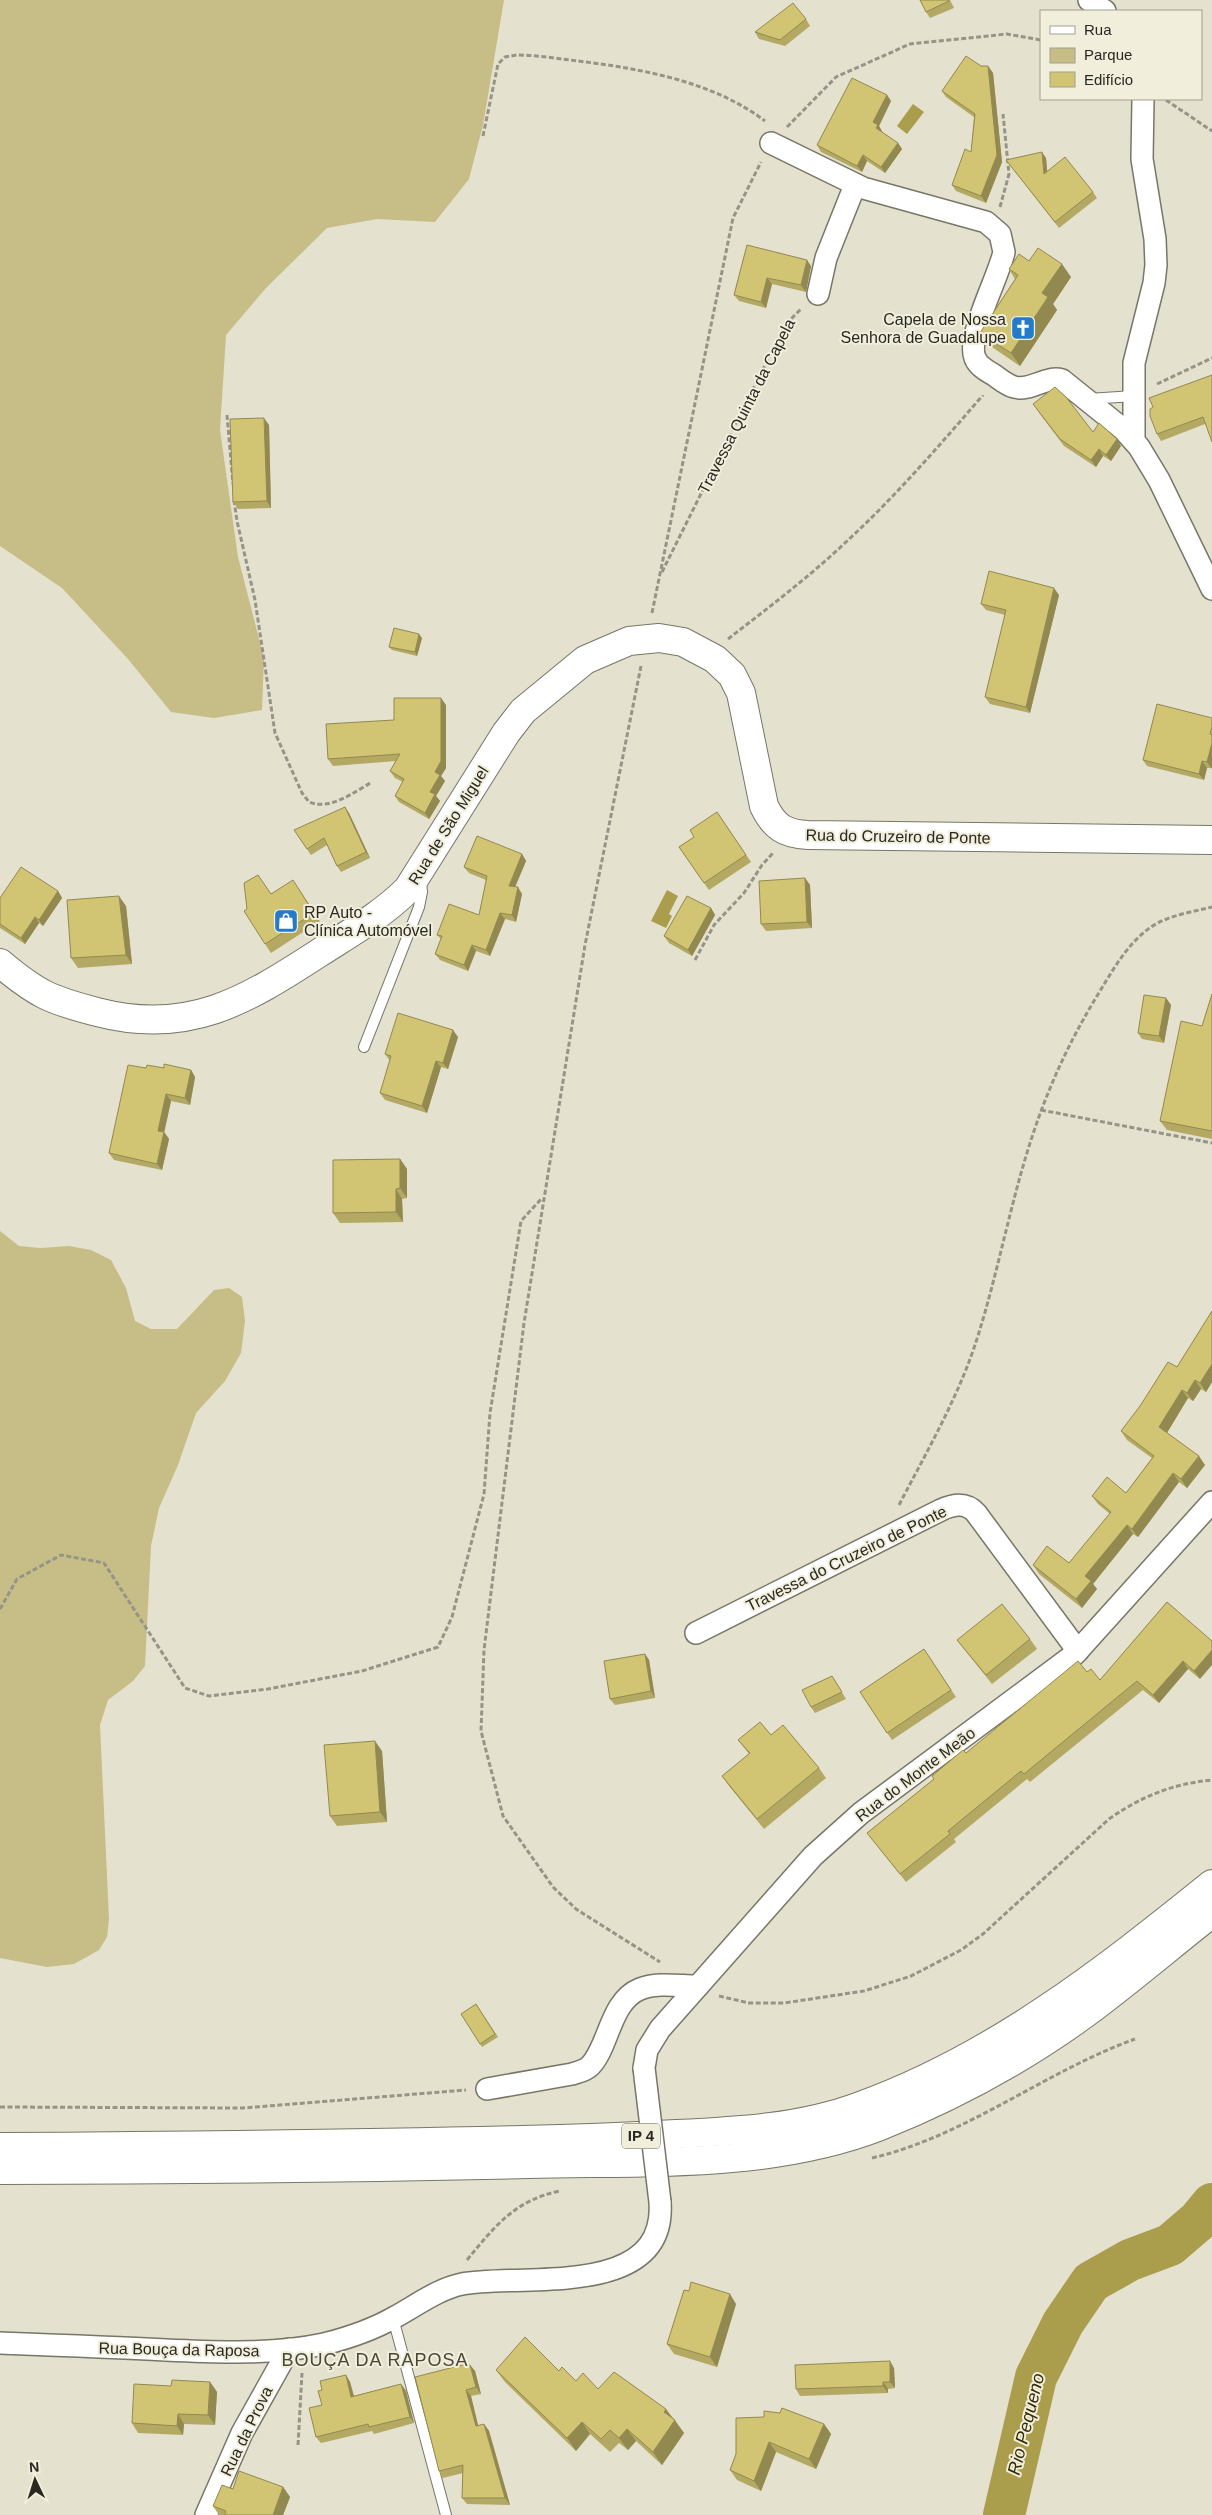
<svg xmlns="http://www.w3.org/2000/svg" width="1212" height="2515" viewBox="0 0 1212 2515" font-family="Helvetica,sans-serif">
<rect width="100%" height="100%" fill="#e4e1cf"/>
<g fill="#c7bd86">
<polygon points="0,0 504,0 483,125 469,179 435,222 377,219 327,228 266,288 226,335 220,430 238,557 264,658 262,710 214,718 171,712 128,659 62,588 0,546"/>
<polygon points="0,1231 19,1246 40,1248 69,1246 91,1250 111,1260 126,1288 135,1321 151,1329 177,1329 214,1290 229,1288 242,1297 245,1321 241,1353 225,1381 196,1413 178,1465 159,1508 151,1546 145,1666 133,1681 108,1700 100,1725 109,1919 107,1937 99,1950 74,1964 47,1967 0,1958"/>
</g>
<g fill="#aa9d4c">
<polygon points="913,104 924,112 907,134 897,126"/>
<polygon points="667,890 678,896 669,914 672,916 666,928 651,921"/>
</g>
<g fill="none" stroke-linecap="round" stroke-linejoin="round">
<polyline stroke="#aa9d4c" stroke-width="42" points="1004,2515 1036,2377 1063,2323 1091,2282 1130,2260 1170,2245 1198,2221 1212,2204"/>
<defs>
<g id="lane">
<polyline points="1088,399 1134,396"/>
<polyline points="364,1047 419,907 422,892 421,881"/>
<polyline points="393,2318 446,2515"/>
</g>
<g id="street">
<polyline points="1089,0 1105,11"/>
<path d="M771 143 863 188 986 222 1000 234 1004 252C999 276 966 337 975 358 978 366 987 371 994 375 1001 380 1007 385 1014 387 1031 392 1046 375 1062 380L1123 429 1139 447 1159 480 1212 589"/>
<polyline points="818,294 826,258 855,185"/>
<polyline points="1134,441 1134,363 1154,283 1156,265 1155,239 1142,159 1143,99"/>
<path d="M696 1633 941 1510C954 1504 966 1502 976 1513L1078 1651"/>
<polyline points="644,2068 647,2050 660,2029 813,1856 861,1813 1075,1654 1212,1502"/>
<path d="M487 2089 572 2074C578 2072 585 2071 590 2066 609 2047 610 2001 640 1989 657 1982 679 1986 698 1986"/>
<path d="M0 2343C55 2345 111 2347 166 2350 219 2352 273 2355 324 2344 348 2338 374 2329 395 2317 417 2305 438 2289 462 2284 521 2273 667 2300 660 2202"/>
<polyline points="206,2515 242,2433 289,2349"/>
</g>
<path id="secondary" d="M0 963C37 994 50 1000 97 1012 188 1036 245 1001 319 953 350 933 382 915 408 889L506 733 523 711 585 660 629 641 659 638 683 642 715 659 732 675 741 693 764 806C774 827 785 834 808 835L1212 840"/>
<g id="highway">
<path d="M0 2147C174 2146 348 2144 522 2140 573 2139 624 2137 676 2134 738 2131 801 2128 860 2106 993 2058 1103 1972 1212 1884"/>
<path d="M0 2170C176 2170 352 2168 528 2164 643 2161 768 2169 878 2127 951 2098 1023 2059 1086 2013 1129 1981 1170 1946 1212 1913"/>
</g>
</defs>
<use href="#lane" stroke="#787666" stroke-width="12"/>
<use href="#street" stroke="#787666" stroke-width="24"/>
<use href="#secondary" stroke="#787666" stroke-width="30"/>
<use href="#highway" stroke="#787666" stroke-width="30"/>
<g stroke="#969487" stroke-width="3" stroke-dasharray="5 2.5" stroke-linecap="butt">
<polyline points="1166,100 1212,131"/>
<polyline points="787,127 836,77 910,44 1007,34 1041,40"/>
<path d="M483 136 498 64 505 57 517 55C535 55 553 58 570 60 637 68 711 80 765 121"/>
<polyline points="1000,207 1009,174 1003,114"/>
<polyline points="1157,384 1212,358"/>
<polyline points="227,415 233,484"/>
<path d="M234 500 237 521 255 600 275 733 302 793 309 802C330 811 354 792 372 782"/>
<polyline points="662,572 785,325 801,309"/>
<polyline points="652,613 733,218 761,162"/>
<path d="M728 639C768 608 809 577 846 542 895 497 939 446 983 395"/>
<polyline points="641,666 585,945 524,1323 484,1650 481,1731 503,1816 553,1887 576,1909 660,1962"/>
<polyline points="695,960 714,925 744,893 762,865 774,852"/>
<polyline points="1041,1110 1212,1143"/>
<path d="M899 1505C926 1453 955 1403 974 1348 997 1279 1009 1207 1032 1137 1049 1085 1071 1038 1100 991 1114 968 1128 943 1151 927 1169 915 1192 912 1212 907"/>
<polyline points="0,1609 17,1579 61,1555 104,1563 185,1688 209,1696 268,1689 362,1671 438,1647 452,1617 484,1494 490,1413 521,1221 542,1198"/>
<path d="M719 1996 749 2003H784L864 1991 911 1976 961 1950 983 1934 1109 1819C1142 1796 1172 1784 1212 1780"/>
<polyline points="0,2107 243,2108 466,2090"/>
<path d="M872 2158C966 2136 1044 2072 1135 2039"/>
<path d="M467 2260C495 2226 515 2200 560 2191"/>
<polyline points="298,2445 302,2373"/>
</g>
<use href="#lane" stroke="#fff" stroke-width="10"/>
<use href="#street" stroke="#fff" stroke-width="21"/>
<use href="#secondary" stroke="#fff" stroke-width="28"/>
<use href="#highway" stroke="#fff" stroke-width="28"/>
<defs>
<polyline id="street-bridge" points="644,2068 660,2202"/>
</defs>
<use href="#street-bridge" stroke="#787666" stroke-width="24" stroke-linecap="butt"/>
<use href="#street-bridge" stroke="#fff" stroke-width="21"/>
</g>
<g fill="#b4a963">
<polygon points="920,0 950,0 954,8 930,18 926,12"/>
<polygon points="806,19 810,26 785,46 759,39 755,32"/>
<polygon points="981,66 988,66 993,73 1002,162 986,203 956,191 952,185 971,152 974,117 946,97 942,91"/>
<polygon points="887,95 891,101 879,126 882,132 898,143 902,149 885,173 867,161 862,172 821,152 817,145"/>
<polygon points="1046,158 1047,171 1093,192 1097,198 1059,228 1006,160"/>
<polygon points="747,245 811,266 806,292 772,284 766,308 739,301 734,295"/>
<polygon points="1029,261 1071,277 1053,304 1057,310 1020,366 989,345 980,333 1015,279 1009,269"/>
<polygon points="1212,375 1205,424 1161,441 1157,434 1153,407"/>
<polygon points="1037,410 1121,446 1111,461 1103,456 1096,467 1064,446"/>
<polygon points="269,425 271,508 238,509 233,502"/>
<polygon points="1059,595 1030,713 990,704 985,697 1005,615 986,610 981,604"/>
<polygon points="422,638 417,656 392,650 389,647"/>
<polygon points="446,705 446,768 441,776 445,781 436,796 440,801 429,819 399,802 395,796 403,782 395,778 390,771 396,761 333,766 328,759 394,720"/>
<polygon points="1212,718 1212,768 1207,768 1204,780 1147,766 1143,760"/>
<polygon points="717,812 751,862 709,890 679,847 694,837"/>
<polygon points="349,813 370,858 341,872 337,866 327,845 311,855 294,830"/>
<polygon points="522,854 526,861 515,887 522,894 516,922 505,919 490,956 476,951 468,971 440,960 435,954 441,939 437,935 479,915 486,880 469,873 464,867"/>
<polygon points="805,878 810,885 812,928 766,931 761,924"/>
<polygon points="299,889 320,921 271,953 265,944 271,894"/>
<polygon points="58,891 62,898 43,926 39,923 25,944 0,928 0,898"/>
<polygon points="126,906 132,964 78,968 71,958"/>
<polygon points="711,908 715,915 692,956 669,943 664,936"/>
<polygon points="1212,994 1212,1139 1167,1130 1160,1121 1202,1026"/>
<polygon points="1166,998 1171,1005 1164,1043 1142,1039 1138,1033"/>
<polygon points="458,1037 448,1069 441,1067 427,1113 385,1100 380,1093 390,1061 385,1054"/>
<polygon points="146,1068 164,1068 191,1070 195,1077 190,1105 171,1101 164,1132 169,1139 162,1170 114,1160 109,1153"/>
<polygon points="400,1159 407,1169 407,1198 402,1199 403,1222 340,1223 333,1213"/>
<polygon points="1212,1311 1212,1382 1206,1392 1201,1389 1193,1401 1188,1398 1167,1433 1205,1465 1187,1488 1179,1482 1138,1537 1133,1534 1093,1584 1097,1589 1082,1608 1039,1574 1033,1565 1069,1563 1110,1514 1098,1504 1092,1496 1126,1493 1152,1458 1127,1440 1121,1431 1177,1367"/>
<polygon points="1167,1602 1200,1679 1188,1669 1159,1703 1143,1690 1030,1782 1027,1779 954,1839 956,1842 906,1882 867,1833 966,1753 1087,1672 1100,1680"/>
<polygon points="1030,1639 1037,1649 992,1684 964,1649 957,1640"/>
<polygon points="924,1649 956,1697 892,1740 860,1692"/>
<polygon points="645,1654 649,1660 655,1698 615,1705 610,1699"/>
<polygon points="832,1676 846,1699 815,1713 811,1707"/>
<polygon points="771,1735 819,1768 826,1778 764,1829 729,1786 722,1776 749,1754 738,1740"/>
<polygon points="382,1751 387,1822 337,1826 330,1816"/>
<polygon points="476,2004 498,2037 482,2047 461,2014"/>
<polygon points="736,2304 717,2367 674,2354 667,2344"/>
<polygon points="470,2365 475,2371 481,2394 471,2396 478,2426 484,2424 489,2431 510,2505 467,2504 462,2498 463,2473 443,2478 439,2471"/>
<polygon points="894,2368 895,2388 888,2389 888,2393 800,2396 796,2389"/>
<polygon points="496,2370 559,2371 576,2381 673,2419 675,2420 684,2433 662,2465 636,2441 628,2450 619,2443 610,2452 590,2434 576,2451 505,2382"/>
<polygon points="346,2375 350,2382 354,2396 401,2384 406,2391 414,2423 374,2434 372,2431 321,2443 316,2437 322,2405 322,2390"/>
<polygon points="210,2382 217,2392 215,2425 184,2424 183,2435 138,2433 132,2423 171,2386"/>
<polygon points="736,2418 824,2424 831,2434 816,2469 776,2452 761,2491 737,2480 730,2470 736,2454"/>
<polygon points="283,2487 290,2497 283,2515 219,2515 213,2506 233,2489"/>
</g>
<g fill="#928950">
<polygon points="988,66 993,73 1002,162 986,203 981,196"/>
<polygon points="887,95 891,101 879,126 882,131 881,134 873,122"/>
<polygon points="898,143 902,149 885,173 881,167"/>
<polygon points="1042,152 1046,158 1048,180 1044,174"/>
<polygon points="863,155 867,161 862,172 857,166"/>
<polygon points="807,260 811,266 806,292 801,285"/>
<polygon points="1062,264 1071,277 1053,304 1057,310 1020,366 1011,353 1042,293"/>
<polygon points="767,278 772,284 766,308 761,302"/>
<polygon points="264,418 269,425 271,508 267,501"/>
<polygon points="1117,439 1121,446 1111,461 1106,455"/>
<polygon points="1099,449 1103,456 1096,467 1091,460"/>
<polygon points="1054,588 1059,595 1030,713 1026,707"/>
<polygon points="419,634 422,638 417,656 415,652"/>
<polygon points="441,698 446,705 446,768 441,776 445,781 436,796 440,801 429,819 425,813 435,772"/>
<polygon points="1212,743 1212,769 1207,762"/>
<polygon points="1202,761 1207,768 1204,780 1199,774"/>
<polygon points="345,807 349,813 370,858 366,852"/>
<polygon points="522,854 526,861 513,892 509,886"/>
<polygon points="805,878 810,885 812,928 807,922"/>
<polygon points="518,887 522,894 516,922 512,915"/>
<polygon points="58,891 62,898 43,926 39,920"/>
<polygon points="119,896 126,906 132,964 126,955"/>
<polygon points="711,908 715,915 692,956 688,950"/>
<polygon points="500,913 505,919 490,956 486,950"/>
<polygon points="35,917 39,923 25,944 21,938"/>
<polygon points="472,945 476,951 468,971 464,965"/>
<polygon points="1166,998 1171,1005 1164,1043 1159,1036"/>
<polygon points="453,1030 458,1037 448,1069 443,1063"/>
<polygon points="436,1061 441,1067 427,1113 422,1106"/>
<polygon points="191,1070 195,1077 190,1105 185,1098"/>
<polygon points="166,1094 171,1101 163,1138 158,1131"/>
<polygon points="164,1132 169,1139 162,1170 157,1164"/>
<polygon points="400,1159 407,1169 407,1198 400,1188"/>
<polygon points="396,1189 402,1199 403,1222 396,1212"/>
<polygon points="1212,1364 1212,1382 1206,1392 1200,1383"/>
<polygon points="1195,1380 1201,1389 1193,1401 1187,1393"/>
<polygon points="1182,1390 1188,1398 1165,1436 1159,1427"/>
<polygon points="1199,1456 1205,1465 1187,1488 1181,1479"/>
<polygon points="1173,1473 1179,1482 1138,1537 1132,1529"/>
<polygon points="1127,1525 1133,1534 1093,1584 1097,1589 1082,1608 1076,1599 1085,1576"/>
<polygon points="1212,1650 1212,1665 1200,1679 1194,1671"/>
<polygon points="645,1654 649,1660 655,1698 651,1691"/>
<polygon points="1183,1661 1188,1669 1159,1703 1153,1695"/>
<polygon points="375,1741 382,1751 387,1822 380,1812"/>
<polygon points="730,2294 736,2304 717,2367 710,2357"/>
<polygon points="890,2361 894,2368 895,2388 890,2382"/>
<polygon points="470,2365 475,2371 481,2394 476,2387"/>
<polygon points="346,2375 350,2382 356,2404 351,2397"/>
<polygon points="210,2382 217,2392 215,2425 208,2415"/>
<polygon points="883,2382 888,2389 888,2393 883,2386"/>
<polygon points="401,2384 406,2391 414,2423 410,2417"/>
<polygon points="466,2390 471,2396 480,2433 476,2426"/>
<polygon points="666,2409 684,2433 662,2465 653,2452 664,2412"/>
<polygon points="178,2414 184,2424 183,2435 177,2426"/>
<polygon points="582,2422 590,2434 576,2451 567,2438"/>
<polygon points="484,2424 489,2431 510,2505 505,2498"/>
<polygon points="824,2424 831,2434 816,2469 809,2459"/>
<polygon points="627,2429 636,2441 628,2450 619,2438"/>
<polygon points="769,2442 776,2452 761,2491 754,2481"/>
<polygon points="283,2487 290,2497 283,2515 273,2515"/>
</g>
<g fill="#d1c473" stroke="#928950">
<polygon points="920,0 949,0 949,1 926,12"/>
<polygon points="793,3 806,19 780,40 755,32"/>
<polygon points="966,56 981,66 988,66 997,155 981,196 952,185 965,149 971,152 975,114 942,91"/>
<polygon points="852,78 887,95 873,122 878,125 876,128 898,143 881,167 863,155 857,166 817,145"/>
<polygon points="1042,152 1044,174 1065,157 1093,192 1055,222 1006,160"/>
<polygon points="747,245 807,260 801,285 767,278 761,302 734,295"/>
<polygon points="1038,248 1062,264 1042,293 1048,297 1011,353 980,333 1018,275 1009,269 1019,254 1029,261"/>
<polygon points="1212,375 1212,442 1203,417 1157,434 1150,416 1150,409 1153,407 1149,398"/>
<polygon points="1055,387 1066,397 1093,432 1099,423 1117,439 1106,455 1099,449 1091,460 1060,439 1033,404"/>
<polygon points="264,418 267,501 233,502 230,419"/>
<polygon points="989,571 1054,588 1026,707 985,697 1006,610 981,604"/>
<polygon points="394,628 419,634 415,652 389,647"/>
<polygon points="394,698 441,698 441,761 435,772 440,775 430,792 435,794 425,813 395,796 404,779 390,771 400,754 328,759 326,724 394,720"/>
<polygon points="1157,704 1212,718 1212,727 1210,734 1212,735 1212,743 1207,762 1202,761 1199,774 1143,760"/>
<polygon points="345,807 366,852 337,866 324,838 307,849 294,830"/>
<polygon points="717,812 746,855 704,883 679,847 694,837 690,830"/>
<polygon points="477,836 522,854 509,886 518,887 512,915 500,913 486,950 472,945 464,965 435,954 442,936 437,935 449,904 479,915 487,876 464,867"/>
<polygon points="21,867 58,891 39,920 35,917 21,938 0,924 0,898"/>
<polygon points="258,875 271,894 293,880 314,913 265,944 244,911 247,909 244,883"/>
<polygon points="805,878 807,922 761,924 759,881"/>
<polygon points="119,896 126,955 71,958 67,900"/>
<polygon points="687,896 711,908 688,950 664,936"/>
<polygon points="1212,994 1212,1131 1160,1121 1181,1021 1202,1026"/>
<polygon points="1144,995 1166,998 1159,1036 1138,1033"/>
<polygon points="398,1013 453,1030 443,1063 436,1061 422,1106 380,1093 391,1056 385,1054"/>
<polygon points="164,1064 191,1070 185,1098 166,1094 158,1131 164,1132 157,1164 109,1153 128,1065 146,1068 147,1065 164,1068"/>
<polygon points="400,1159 400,1188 396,1189 396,1212 333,1213 333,1160"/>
<polygon points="1212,1311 1212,1364 1200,1383 1195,1380 1187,1393 1182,1390 1159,1427 1199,1456 1181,1479 1173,1473 1132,1529 1127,1525 1085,1576 1091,1581 1076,1599 1033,1565 1047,1546 1069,1563 1111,1512 1092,1496 1107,1477 1126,1493 1154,1456 1121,1431 1140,1406 1168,1362 1177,1367"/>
<polygon points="1167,1602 1212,1641 1212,1650 1194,1671 1183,1661 1153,1695 1137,1681 1024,1774 1021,1771 948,1831 950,1834 900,1874 867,1833 934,1779 932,1776 963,1750 966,1753 1078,1661 1087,1672 1091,1669 1100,1680"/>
<polygon points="1002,1604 1030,1639 986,1675 957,1640"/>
<polygon points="924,1649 951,1690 887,1733 860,1692"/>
<polygon points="645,1654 651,1691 610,1699 604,1661"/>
<polygon points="832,1676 842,1692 811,1707 802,1690"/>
<polygon points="760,1722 771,1735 783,1725 819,1768 757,1819 722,1776 750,1753 738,1740"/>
<polygon points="375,1741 380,1812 330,1816 324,1745"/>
<polygon points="476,2004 495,2034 480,2044 461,2014"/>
<polygon points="691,2282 730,2294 710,2357 667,2344 684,2290 689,2291"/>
<polygon points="525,2337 559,2371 562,2367 576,2381 583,2373 598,2389 614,2372 666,2409 664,2412 675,2420 653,2452 627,2429 619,2438 610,2430 601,2439 582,2422 567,2438 496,2370"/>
<polygon points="890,2361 890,2382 883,2382 883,2386 796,2389 795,2365"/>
<polygon points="462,2365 470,2365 476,2387 466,2390 476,2426 484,2424 505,2498 462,2498 463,2465 439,2471 415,2377"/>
<polygon points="346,2375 351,2397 401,2384 410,2417 369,2427 368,2424 316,2437 309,2408 322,2405 318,2391 322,2390 320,2381"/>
<polygon points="172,2380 210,2382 208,2415 178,2414 177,2426 132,2423 134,2384 171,2386"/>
<polygon points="782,2408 824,2424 809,2459 769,2442 754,2481 730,2470 736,2454 736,2418 764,2417 764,2411 780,2413"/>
<polygon points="239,2471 283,2487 273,2515 225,2515 226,2511 213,2506 222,2485 233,2489"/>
</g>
<defs>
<symbol id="church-square" viewBox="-11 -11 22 22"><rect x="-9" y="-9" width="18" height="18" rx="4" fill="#237bc9" stroke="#f1eedc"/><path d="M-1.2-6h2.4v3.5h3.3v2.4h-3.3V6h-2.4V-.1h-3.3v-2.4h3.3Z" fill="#fff"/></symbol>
<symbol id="shop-square" viewBox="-11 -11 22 22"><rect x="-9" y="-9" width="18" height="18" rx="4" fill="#237bc9" stroke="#f1eedc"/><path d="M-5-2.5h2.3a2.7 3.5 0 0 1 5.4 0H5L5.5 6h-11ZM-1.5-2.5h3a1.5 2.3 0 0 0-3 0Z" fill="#fff"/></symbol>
</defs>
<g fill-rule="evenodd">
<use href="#church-square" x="1009" y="314" width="28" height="28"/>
<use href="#shop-square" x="272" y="907" width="28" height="28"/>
</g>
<g text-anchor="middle" stroke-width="4" stroke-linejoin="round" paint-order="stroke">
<rect fill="#f1eedc" stroke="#656359" stroke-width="1" x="622" y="2123.5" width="38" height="25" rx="4"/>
<g font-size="15" font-weight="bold" fill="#292821">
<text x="641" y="2141">IP 4</text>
</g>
<g font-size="16" fill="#292821" stroke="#f1eedc" text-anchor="end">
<text x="1006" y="325">Capela de Nossa<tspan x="1006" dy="18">Senhora de Guadalupe</tspan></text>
<text x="304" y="918" text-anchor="start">RP Auto -<tspan x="304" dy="18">Clínica Automóvel</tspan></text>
</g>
<g font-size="16" fill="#292821" stroke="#f1eedc">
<text transform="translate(746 406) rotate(-63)" y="6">Travessa Quinta da Capela</text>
<text transform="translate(448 825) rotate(-58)" y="6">Rua de São Miguel</text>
<text transform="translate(898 836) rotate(1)" y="6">Rua do Cruzeiro de Ponte</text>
<text transform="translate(846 1558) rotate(-26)" y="6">Travessa do Cruzeiro de Ponte</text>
<text transform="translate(915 1774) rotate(-37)" y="6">Rua do Monte Meão</text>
<text transform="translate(179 2349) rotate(1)" y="6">Rua Bouça da Raposa</text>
<text transform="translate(246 2431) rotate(-64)" y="6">Rua da Prova</text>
</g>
<g font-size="18" letter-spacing="1" fill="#494738" stroke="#f1eedc">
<text x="375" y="2366">BOUÇA DA RAPOSA</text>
</g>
<g font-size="18" font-style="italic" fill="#312b06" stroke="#f1eedc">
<text transform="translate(1026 2424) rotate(-76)" y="6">Rio Pequeno</text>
</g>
</g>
<rect x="1040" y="10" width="162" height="90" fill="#f1eedc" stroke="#a19f91"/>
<rect x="1050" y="26" width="25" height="8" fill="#ffffff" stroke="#a19f91"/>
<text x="1084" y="35" font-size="15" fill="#292821">Rua</text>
<rect x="1050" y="48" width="25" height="15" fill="#c7bd86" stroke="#a19f91"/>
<text x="1084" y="60" font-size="15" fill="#292821">Parque</text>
<rect x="1050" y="72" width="25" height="15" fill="#d1c473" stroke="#a19f91"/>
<text x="1084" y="85" font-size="15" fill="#292821">Edifício</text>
<g transform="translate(35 2480) rotate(356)" stroke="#f1eedc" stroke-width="4" paint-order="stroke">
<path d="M0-4L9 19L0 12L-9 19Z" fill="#292821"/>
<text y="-8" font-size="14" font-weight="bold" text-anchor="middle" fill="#292821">N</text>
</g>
</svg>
